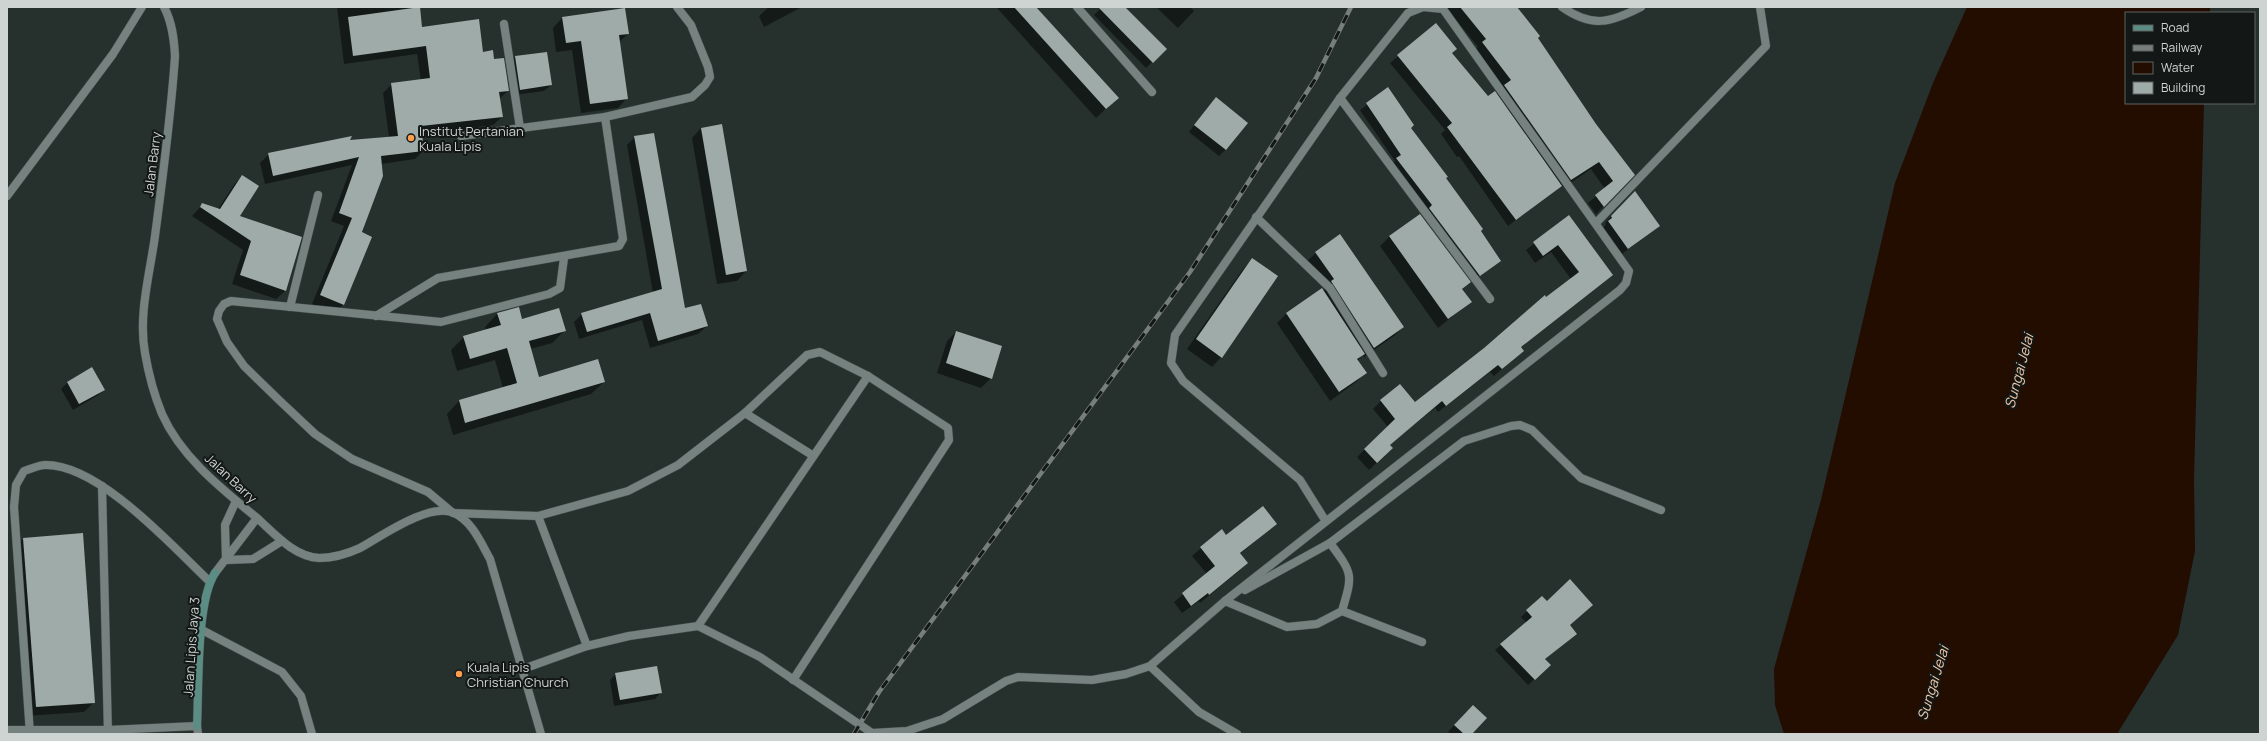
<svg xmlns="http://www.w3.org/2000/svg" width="2267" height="741" viewBox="0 0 2267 741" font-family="Manrope,sans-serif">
<rect width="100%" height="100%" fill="#26312e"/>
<polygon fill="#230c00" points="1967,7 2210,7 2210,13 2126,13 2126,103 2204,103 2194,479 2195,551 2178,635 2117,734 1784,734 1775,705 1774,669 1821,500 1895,183 1933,83"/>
<g fill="#0007">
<polygon points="337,7 419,7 421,28 483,53 493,60 508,91 499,99 502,117 493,125 421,134 423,151 415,159 381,164 343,305 334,313 312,304 344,226 331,221 352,165 265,184 260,163 269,154 348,141 389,137 383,93 392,84 421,81 417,54 344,64"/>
<polygon points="769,7 802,7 764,27 759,16"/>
<polygon points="998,7 1035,7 1117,98 1096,118 997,8"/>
<polygon points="1102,7 1123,7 1165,49 1146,68 1094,15"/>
<polygon points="1156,7 1190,7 1194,11 1178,28"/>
<polygon points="1446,7 1516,7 1596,125 1634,175 1596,214 1588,203 1605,189 1591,169 1572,182 1571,181 1563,187 1562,185 1508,226 1459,156 1457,157 1441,134 1445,130 1390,63 1436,25 1451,54 1488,97 1496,94 1503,87 1475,51 1478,47"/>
<polygon points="624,9 628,34 619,42 627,98 618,108 581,113 572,50 556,52 553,28 562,18"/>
<polygon points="546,53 551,85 544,91 514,95 509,64 515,57"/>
<polygon points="1388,89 1410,128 1500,261 1475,278 1391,165 1395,161 1360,110"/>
<polygon points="1216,98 1226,149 1219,156 1189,132"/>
<polygon points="701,128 746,271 737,281 717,284 692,138"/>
<polygon points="635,137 685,310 707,326 698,334 650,348 642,320 579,339 574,322 582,314 653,293 627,145"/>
<polygon points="242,176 239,216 285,291 276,299 232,284 243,250 192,216 203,204 218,209 234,185"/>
<polygon points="1635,192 1659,226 1622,254 1603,228 1606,224 1605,223"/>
<polygon points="1419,215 1469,282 1462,290 1470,302 1438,328 1380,246 1389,237"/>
<polygon points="1569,216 1612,275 1520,348 1522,351 1494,376 1490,372 1438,412 1435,408 1389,445 1392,448 1369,470 1357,457 1388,427 1373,409 1381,401 1400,385 1415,403 1571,279 1551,252 1535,263 1526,250"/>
<polygon points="1316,253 1403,327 1394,336 1364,357 1363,355 1357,361 1365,373 1356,382 1330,401 1277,323 1286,314 1322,289 1323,291 1325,289 1306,262"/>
<polygon points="1253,259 1221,357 1212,367 1187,349 1243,269"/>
<polygon points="497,314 565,330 552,343 530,349 538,378 604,382 591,394 453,435 447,414 459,401 503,388 495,360 457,371 451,350 464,337 486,331 485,327"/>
<polygon points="956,332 991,378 981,388 937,373 947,341"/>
<polygon points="67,383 104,390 97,396 73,410 61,389"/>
<polygon points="1276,524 1240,554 1247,563 1239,571 1200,603 1199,601 1182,613 1174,602 1207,574 1192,556 1201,548"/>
<polygon points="24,538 94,702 84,712 26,716 14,548"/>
<polygon points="1542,597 1569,625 1570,639 1545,659 1550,665 1528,685 1495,650 1527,623 1521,617"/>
<polygon points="616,674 661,692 655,699 614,706 610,680"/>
<polygon points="1466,712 1471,734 1451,734 1448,732"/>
</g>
<g fill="#9faba8">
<polygon points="420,7 422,27 479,19 483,52 493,50 494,59 504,58 509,91 499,92 503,117 421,126 424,151 381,156 383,176 362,232 372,237 344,305 320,295 352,218 339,213 359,157 273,176 268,153 352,136 350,140 398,136 391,83 430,78 426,46 353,56 348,17"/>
<polygon points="1014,7 1036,7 1119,98 1106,109"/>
<polygon points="1098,7 1125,7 1167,49 1153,63"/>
<polygon points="1460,7 1517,7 1540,36 1538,38 1596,124 1635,175 1604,207 1595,195 1613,181 1599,162 1571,180 1504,85 1511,80 1482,42 1486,39"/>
<polygon points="625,8 629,34 619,35 628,99 590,104 581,41 566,43 562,17"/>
<polygon points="1436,23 1457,49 1452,53 1488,96 1495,91 1562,186 1516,220 1447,127 1452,123 1397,55"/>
<polygon points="547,52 552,85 520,90 515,56"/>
<polygon points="1388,87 1414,125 1411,128 1448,177 1446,178 1483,229 1481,231 1501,261 1480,276 1429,208 1432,205 1396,158 1401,155 1366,103"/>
<polygon points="1216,97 1248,123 1226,150 1194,125"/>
<polygon points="722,124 747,271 726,275 701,128"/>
<polygon points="654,133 685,308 701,304 708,326 658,341 650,313 587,332 581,313 662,289 634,136"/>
<polygon points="242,175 259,186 240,216 302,237 286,291 240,275 251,241 200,207 202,203 220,209"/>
<polygon points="1635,191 1660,226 1628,249 1608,221 1612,218 1611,216"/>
<polygon points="1420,214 1471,282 1462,289 1472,302 1448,319 1389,236"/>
<polygon points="1569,215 1613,275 1521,347 1524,351 1502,369 1498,365 1446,406 1442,401 1390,445 1393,448 1377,463 1364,449 1395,419 1380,400 1400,384 1415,402 1484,348 1545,295 1546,297 1579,272 1558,245 1543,256 1533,242"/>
<polygon points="1340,234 1404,327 1374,348 1331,281 1334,279 1315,252"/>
<polygon points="1252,258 1278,276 1222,358 1196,339"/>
<polygon points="1322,288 1365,354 1357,359 1367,373 1339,392 1286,313"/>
<polygon points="519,307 522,319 559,308 566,331 529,341 539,377 598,359 605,382 465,423 459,400 517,383 507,348 470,359 463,336 501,325 497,313"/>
<polygon points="956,331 1002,346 992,379 946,363"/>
<polygon points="92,367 105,390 79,404 67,382"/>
<polygon points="1263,506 1277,524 1240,553 1248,563 1209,595 1208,593 1191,606 1182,593 1215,566 1200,547 1222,529 1226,535"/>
<polygon points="83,533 95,703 36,707 23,538"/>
<polygon points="1570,579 1593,605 1570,625 1577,634 1545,659 1551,665 1535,680 1500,644 1532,617 1526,610 1542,596 1547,601"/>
<polygon points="657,666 662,693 620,700 615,673"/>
<polygon points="1473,705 1487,718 1472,734 1464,734 1454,725"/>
</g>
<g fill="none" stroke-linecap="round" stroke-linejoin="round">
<defs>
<g id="lane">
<polyline points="1077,7 1152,92"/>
<polyline points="504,24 520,128"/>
<polyline points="461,136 605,117 692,97 705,85 710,77 708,67 691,25 677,7"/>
<polyline points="1256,217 1330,288 1383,373"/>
<polyline points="564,258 560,288 549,294 441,322 231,301 224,304 219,311 217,319 227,342 244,366 280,401 315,434 352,459 428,492 453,513 538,516 628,491 678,465 745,413 807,355 820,352 868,376 948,428 949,440 793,680"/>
<polyline points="290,307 318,195"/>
<polyline points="376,316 438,278 619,246 623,239 605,117"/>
<polyline points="745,413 812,455"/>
<polyline points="538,516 587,646"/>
<path d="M1225 601 1287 627 1317 624 1342 611C1353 574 1353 574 1330 543"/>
<polyline points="1342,611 1422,642"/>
<polyline points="698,626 868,376"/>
</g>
<g id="street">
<path d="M164 7C172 22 174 38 175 56 171 116 163 176 155 236 150 273 138 315 145 353 148 371 155 397 162 414 181 457 222 489 257 518 274 533 294 557 319 558 333 558 347 554 360 548 382 536 429 502 454 513 472 521 481 543 490 559L541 734"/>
<path d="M1562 7C1592 28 1610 23 1641 7"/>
<polyline points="1340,98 1490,299"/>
<polyline points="7,196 113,54 142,7"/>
<polyline points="1596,223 1766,46 1760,7"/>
<polyline points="102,486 108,734"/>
<polyline points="1325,520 1300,480 1183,381 1171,363 1175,335 1340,98 1408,13 1423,7"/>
<polyline points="226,560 225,525 236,501"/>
<polyline points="226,560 253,559 282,541"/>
<polyline points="215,573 257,518"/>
<polyline points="1245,590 1330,543 1464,441 1511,426 1520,425 1532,430 1581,478 1661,510"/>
<polyline points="202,630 282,672 301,696 312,734"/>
<polyline points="1150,666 1199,712 1237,734"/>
<polyline points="523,669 587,646 629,636 698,626 760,657 872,733 907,731 943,719 1006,681 1018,677 1092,680 1126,674 1150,666 1225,601 1620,290 1626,283 1629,271 1443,9 1423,7"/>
<polyline points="7,730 108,730 197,726 198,734"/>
<path d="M30 734 14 507 16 485 24 471C31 469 39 465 45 465 99 464 172 546 210 582"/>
</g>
<path id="secondary" d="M197 726C199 688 196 602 215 573"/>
</defs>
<use href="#lane" stroke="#444d4b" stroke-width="9"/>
<use href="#street" stroke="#444d4b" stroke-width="9"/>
<use href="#secondary" stroke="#444d4b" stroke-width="9"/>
<use href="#lane" stroke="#76827f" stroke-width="8"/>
<use href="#street" stroke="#76827f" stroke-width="8"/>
<use href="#secondary" stroke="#5c8d85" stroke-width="8"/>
<defs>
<polyline id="rail" points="854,734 879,692 1190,272 1316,78 1351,7"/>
</defs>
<use href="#rail" stroke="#767f7c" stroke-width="4.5"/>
<use href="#rail" stroke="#131716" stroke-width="3" stroke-dasharray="9" stroke-linecap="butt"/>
</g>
<g fill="#fa9f4e" stroke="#131716" stroke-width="1.5">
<circle cx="411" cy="138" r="4"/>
<circle cx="459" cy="674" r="4"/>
</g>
<g text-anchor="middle" stroke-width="4" stroke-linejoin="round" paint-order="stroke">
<g font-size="13" fill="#ced4d2" stroke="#131716" text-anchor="start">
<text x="419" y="136">Institut Pertanian<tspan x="419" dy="15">Kuala Lipis</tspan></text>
<text x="467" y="672">Kuala Lipis<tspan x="467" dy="15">Christian Church</tspan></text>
</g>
<g font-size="13" fill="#ced4d2" stroke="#131716">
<text transform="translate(152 164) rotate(-83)" y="5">Jalan Barry</text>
<text transform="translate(231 478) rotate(43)" y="5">Jalan Barry</text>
<text transform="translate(191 647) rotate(-86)" y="5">Jalan Lipis Jaya 3</text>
</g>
<g font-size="14" font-style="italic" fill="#f1c8a8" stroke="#131716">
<text transform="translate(2019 371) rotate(-75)" y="5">Sungai Jelai</text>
<text transform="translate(1933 683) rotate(-73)" y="5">Sungai Jelai</text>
</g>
</g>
<rect width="2267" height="741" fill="none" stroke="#ced4d2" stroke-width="16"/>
<rect x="2125" y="12" width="130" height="92" fill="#131716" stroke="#5e6361"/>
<rect x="2133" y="25" width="20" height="6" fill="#5c8d85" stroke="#5e6361"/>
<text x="2161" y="32" font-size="12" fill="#ced4d2">Road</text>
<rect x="2133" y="45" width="20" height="6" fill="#767f7c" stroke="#5e6361"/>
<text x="2161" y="52" font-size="12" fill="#ced4d2">Railway</text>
<rect x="2133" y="62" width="20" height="12" fill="#230c00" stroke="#5e6361"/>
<text x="2161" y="72" font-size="12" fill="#ced4d2">Water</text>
<rect x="2133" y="82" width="20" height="12" fill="#9faba8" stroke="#5e6361"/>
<text x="2161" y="92" font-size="12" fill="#ced4d2">Building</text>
</svg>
